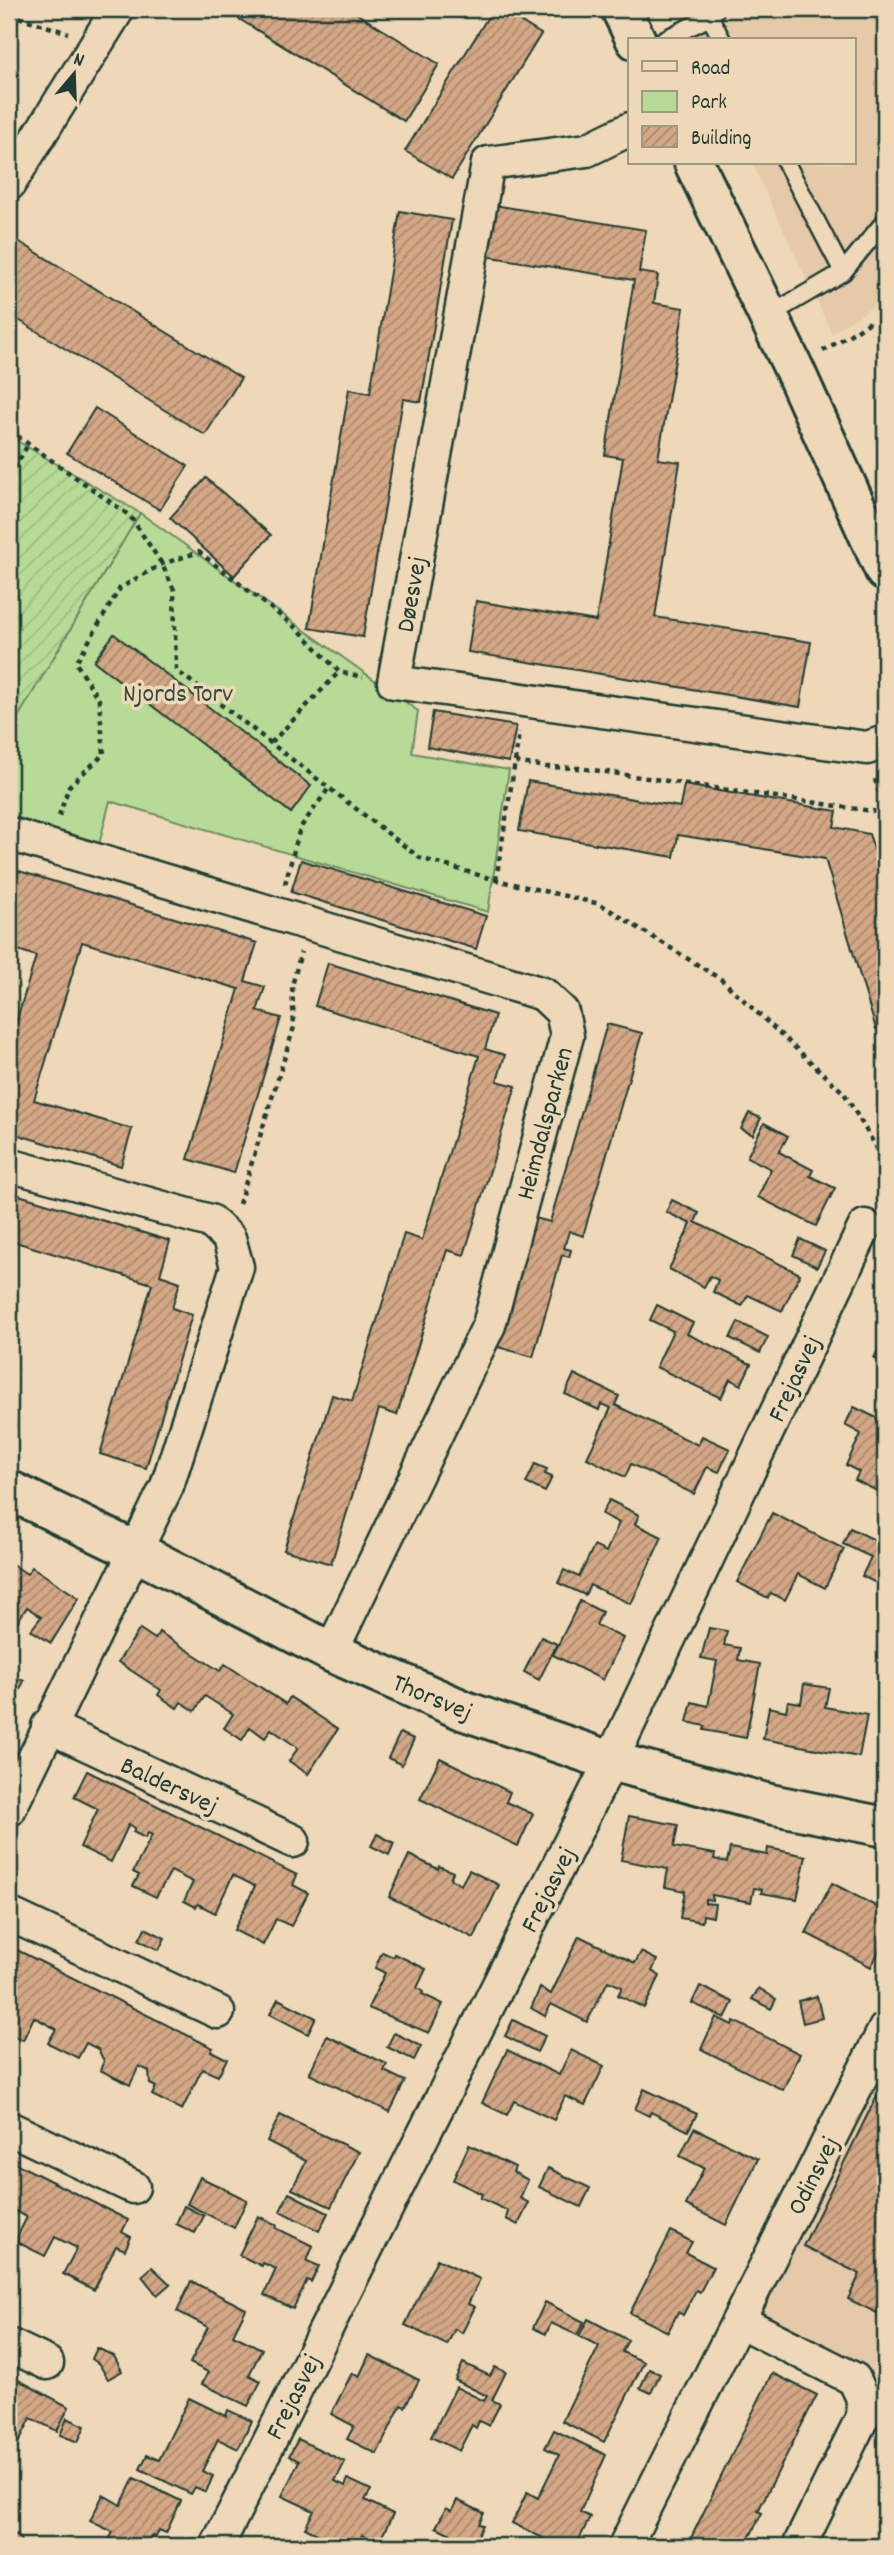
<svg xmlns="http://www.w3.org/2000/svg" width="894" height="2555" viewBox="0 0 894 2555" font-family="Dekko,sans-serif">
<defs>
<pattern id="garden-furrows" width="10" height="10" patternUnits="userSpaceOnUse" patternTransform="scale(1.75)"><rect width="10" height="10" fill="#b7db96"/><path d="M-1 1l2-2M0 10L10 0M9 11l2-2" fill="none" stroke="#9dbd82"/></pattern>
<pattern id="building-hatch" width="6" height="6" patternUnits="userSpaceOnUse" patternTransform="scale(1.75)"><rect width="6" height="6" fill="#d4a785"/><path d="M-1 1l2-2M0 6l6-6M5 7l2-2" fill="none" stroke="#ab896e"/></pattern>
</defs>
<rect width="100%" height="100%" fill="#eed8b7"/>
<filter id="ink" filterUnits="userSpaceOnUse"><feTurbulence type="fractalNoise" baseFrequency=".0143" numOctaves="2"/><feDisplacementMap in="SourceGraphic" scale="14" xChannelSelector="R" yChannelSelector="G"/><feConvolveMatrix kernelMatrix="1 2 1 2 8 2 1 2 1" color-interpolation-filters="sRGB"/></filter>
<g filter="url(#ink)">
<g fill="#e6c9a8">
<polygon points="678,9 885,9 885,299 832,333 752,163 854,163 854,40 693,40"/>
<polygon points="885,2060 885,2379 756,2315"/>
</g>
<polygon fill="#b7db96" stroke="#6b8c65" stroke-width="2" points="140,513 418,711 412,753 509,770 488,912 110,801 98,848 9,814 9,732"/>
<polygon fill="url(#garden-furrows)" stroke="#6b8c65" stroke-width="2" points="9,436 140,513 9,732"/>
<g fill="url(#building-hatch)" stroke="#1f3d34" stroke-width="2">
<polygon points="223,9 349,9 439,64 404,121"/>
<polygon points="493,9 500,9 541,34 452,179 405,151"/>
<polygon points="494,205 646,230 639,272 658,275 654,303 684,308 658,459 680,462 655,617 811,642 800,707 468,652 476,601 596,621 623,458 605,455 634,280 485,256"/>
<polygon points="400,211 452,220 421,402 403,399 363,637 309,628 349,389 370,393"/>
<polygon points="10,236 241,378 205,435 9,314"/>
<polygon points="95,408 188,466 160,510 67,453"/>
<polygon points="206,478 271,535 234,576 170,518"/>
<polygon points="114,634 311,786 291,813 94,661"/>
<polygon points="433,712 516,726 509,762 427,747"/>
<polygon points="528,781 680,807 684,785 837,811 834,827 869,834 885,881 885,1025 876,1029 825,859 678,835 674,857 519,831"/>
<polygon points="301,860 486,916 476,949 291,892"/>
<polygon points="9,868 257,943 245,981 265,987 257,1011 281,1018 234,1173 188,1159 239,989 82,942 34,1100 132,1129 121,1166 9,1132 9,1046 36,956 9,947"/>
<polygon points="328,963 495,1015 485,1049 505,1055 497,1081 516,1086 464,1255 447,1250 397,1415 379,1409 331,1564 284,1550 332,1395 352,1401 404,1234 422,1240 479,1056 315,1006"/>
<polygon points="607,1024 642,1033 583,1236 569,1231 564,1248 571,1250 569,1257 562,1255 533,1357 498,1347 535,1218 550,1222"/>
<polygon points="749,1113 761,1118 753,1135 741,1129"/>
<polygon points="764,1123 788,1136 779,1152 813,1170 810,1176 835,1188 816,1226 758,1197 771,1169 747,1157"/>
<polygon points="9,1192 170,1241 160,1275 180,1282 172,1308 192,1315 146,1468 100,1454 152,1284 9,1240"/>
<polygon points="672,1200 699,1213 695,1222 800,1274 782,1311 748,1295 742,1306 713,1292 718,1280 710,1276 704,1287 669,1269 691,1224 666,1212"/>
<polygon points="800,1239 825,1251 817,1267 793,1255"/>
<polygon points="657,1305 693,1323 687,1334 751,1364 741,1385 730,1379 721,1398 656,1367 673,1331 650,1320"/>
<polygon points="738,1322 768,1337 760,1353 730,1338"/>
<polygon points="885,1335 885,1364 874,1358"/>
<polygon points="574,1374 619,1396 615,1405 698,1445 702,1436 730,1449 719,1472 707,1467 694,1494 631,1464 625,1477 587,1458 611,1408 601,1404 599,1410 565,1394"/>
<polygon points="854,1407 885,1422 885,1495 855,1480 859,1472 846,1465 861,1434 845,1425"/>
<polygon points="535,1464 547,1469 545,1474 552,1477 545,1492 526,1483"/>
<polygon points="609,1500 639,1515 635,1524 662,1537 631,1604 590,1585 585,1595 558,1583 564,1570 579,1577 594,1546 606,1552 619,1523 602,1514"/>
<polygon points="772,1513 844,1549 825,1588 798,1574 785,1600 771,1593 768,1598 737,1582"/>
<polygon points="850,1528 885,1545 885,1569 878,1584 862,1576 871,1557 843,1544"/>
<polygon points="9,1562 27,1574 32,1567 79,1598 51,1643 31,1630 41,1617 27,1607 16,1624 9,1619"/>
<polygon points="580,1601 602,1612 596,1625 623,1638 603,1680 553,1655"/>
<polygon points="709,1628 727,1631 724,1645 740,1648 738,1660 760,1664 746,1738 704,1730 705,1726 687,1722 692,1702 708,1706 717,1661 701,1658"/>
<polygon points="140,1629 155,1639 159,1632 220,1671 225,1664 286,1704 290,1697 338,1729 308,1774 289,1761 298,1748 271,1729 265,1738 250,1727 242,1740 224,1728 233,1714 205,1696 195,1711 181,1702 177,1708 158,1695 161,1690 118,1662"/>
<polygon points="541,1637 557,1644 539,1680 524,1672"/>
<polygon points="883,1668 885,1668 885,1707 876,1705"/>
<polygon points="9,1674 24,1681 9,1712"/>
<polygon points="804,1684 829,1688 825,1707 867,1715 859,1757 763,1739 769,1707 786,1711 788,1701 801,1703"/>
<polygon points="400,1733 414,1739 402,1765 388,1758"/>
<polygon points="440,1758 510,1792 506,1802 533,1814 518,1846 420,1799"/>
<polygon points="87,1771 297,1875 293,1885 308,1893 291,1926 276,1919 263,1945 234,1930 255,1886 233,1875 215,1913 198,1904 196,1907 184,1901 193,1882 171,1871 156,1897 133,1886 139,1875 133,1872 152,1835 148,1833 145,1838 133,1832 135,1828 129,1824 111,1862 80,1847 98,1809 74,1797"/>
<polygon points="629,1816 678,1825 674,1847 715,1854 714,1859 727,1862 730,1848 767,1855 768,1848 806,1856 797,1899 761,1893 762,1889 754,1888 751,1902 712,1895 712,1900 705,1899 705,1903 715,1904 713,1917 703,1915 702,1922 680,1918 685,1891 665,1887 668,1869 621,1860"/>
<polygon points="377,1834 394,1843 389,1855 371,1846"/>
<polygon points="409,1855 438,1869 439,1866 453,1872 450,1879 461,1885 469,1870 499,1885 474,1938 389,1897"/>
<polygon points="832,1883 885,1911 885,1939 871,1967 806,1933"/>
<polygon points="145,1928 165,1938 159,1950 139,1940"/>
<polygon points="579,1936 635,1963 641,1952 657,1960 652,1971 660,1976 644,2008 618,1995 622,1987 608,1981 587,2022 551,2004 545,2016 531,2008 540,1988 551,1994"/>
<polygon points="9,1946 213,2048 211,2051 227,2059 218,2076 202,2069 182,2110 152,2095 156,2087 150,2084 149,2071 139,2066 130,2085 100,2070 104,2061 98,2049 86,2043 78,2058 48,2043 56,2029 34,2017 23,2040 9,2034"/>
<polygon points="382,1952 393,1957 395,1954 426,1969 417,1988 423,1992 422,1994 443,2004 429,2033 368,2008 385,1973 375,1968"/>
<polygon points="700,1986 733,2002 725,2018 692,2003"/>
<polygon points="759,1988 776,1999 771,2009 752,1999"/>
<polygon points="817,1996 822,2018 803,2023 798,2001"/>
<polygon points="278,1999 316,2018 308,2034 270,2014"/>
<polygon points="716,2017 732,2025 734,2021 800,2054 783,2090 701,2049"/>
<polygon points="513,2020 545,2036 537,2052 505,2036"/>
<polygon points="394,2033 421,2046 414,2060 387,2047"/>
<polygon points="327,2036 387,2064 384,2071 405,2081 390,2112 309,2074"/>
<polygon points="507,2050 559,2075 571,2050 604,2066 585,2105 565,2096 554,2120 514,2101 507,2115 482,2103"/>
<polygon points="885,2079 885,2295 877,2313 848,2299 860,2274 803,2246"/>
<polygon points="644,2089 697,2114 688,2131 651,2112 649,2116 635,2109"/>
<polygon points="280,2115 359,2152 331,2207 292,2189 306,2161 267,2141"/>
<polygon points="694,2128 758,2159 726,2225 686,2205 704,2168 680,2156"/>
<polygon points="469,2145 515,2167 513,2172 528,2180 520,2198 529,2203 518,2225 506,2219 508,2211 480,2198 482,2194 453,2180"/>
<polygon points="9,2160 128,2220 122,2232 131,2237 125,2250 116,2246 94,2290 63,2274 77,2248 55,2237 45,2256 15,2241 27,2217 9,2208"/>
<polygon points="548,2168 590,2188 581,2207 539,2187"/>
<polygon points="200,2177 247,2200 234,2228 187,2204"/>
<polygon points="289,2193 328,2213 319,2231 280,2211"/>
<polygon points="184,2206 204,2216 195,2233 176,2224"/>
<polygon points="258,2216 277,2225 276,2228 313,2246 307,2261 319,2266 311,2282 307,2280 293,2309 264,2295 276,2269 263,2263 262,2266 239,2255"/>
<polygon points="671,2231 692,2242 686,2253 713,2267 700,2292 696,2290 683,2315 678,2312 668,2332 630,2313"/>
<polygon points="437,2259 480,2279 468,2304 475,2307 462,2333 455,2329 447,2345 405,2325"/>
<polygon points="152,2267 170,2284 157,2295 142,2276"/>
<polygon points="191,2281 246,2309 233,2335 262,2349 249,2375 261,2381 248,2406 202,2384 208,2372 190,2363 208,2327 177,2311"/>
<polygon points="545,2302 584,2322 577,2335 551,2323 546,2334 533,2328"/>
<polygon points="588,2319 628,2340 622,2352 644,2362 604,2442 562,2421 599,2346 579,2336"/>
<polygon points="97,2348 114,2356 122,2371 108,2379 99,2364 92,2359"/>
<polygon points="369,2355 419,2380 405,2407 401,2405 377,2454 347,2439 354,2426 331,2414 352,2373 359,2377"/>
<polygon points="463,2363 490,2376 495,2367 506,2372 492,2400 500,2404 489,2426 479,2421 476,2428 472,2425 459,2451 431,2437 456,2387 484,2401 487,2396 455,2380"/>
<polygon points="649,2369 660,2374 651,2393 640,2388"/>
<polygon points="772,2373 817,2395 758,2511 762,2513 745,2546 687,2546"/>
<polygon points="9,2375 69,2407 57,2431 31,2418 9,2461"/>
<polygon points="189,2398 226,2416 228,2410 252,2421 238,2449 218,2439 202,2471 213,2476 206,2492 195,2487 191,2494 140,2469 147,2455 159,2460"/>
<polygon points="67,2418 85,2426 78,2442 60,2435"/>
<polygon points="554,2430 606,2455 580,2512 590,2517 576,2546 559,2546 512,2523 527,2492 538,2498 559,2455 545,2448"/>
<polygon points="298,2439 345,2462 335,2481 345,2486 348,2479 371,2490 365,2500 393,2514 378,2544 362,2535 356,2546 344,2544 341,2546 305,2528 314,2511 282,2496 299,2461 289,2456"/>
<polygon points="134,2478 181,2501 166,2533 159,2530 155,2538 152,2536 147,2546 106,2546 113,2532 90,2521 103,2495 121,2505"/>
<polygon points="457,2500 484,2513 479,2524 483,2525 474,2544 470,2546 446,2545 451,2534 436,2527 446,2508 452,2511"/>
<polygon points="885,2525 885,2546 874,2546"/>
<polygon points="17,2534 24,2546 9,2546 9,2539"/>
</g>
<g fill="none" stroke-linecap="round" stroke-linejoin="round">
<defs>
<g id="service">
<polyline points="710,17 722,40"/>
<polyline points="663,40 710,17 716,9"/>
<polyline points="786,163 843,272"/>
<polyline points="768,316 843,272 885,221"/>
</g>
<g id="minor">
<polyline points="630,129 587,150 488,163 394,682 867,748 885,742"/>
<polyline points="9,184 118,9"/>
<polyline points="9,834 543,994 562,1012 567,1036 489,1325 331,1652"/>
<polyline points="9,1165 210,1221 229,1238 237,1267 167,1486 9,1810"/>
<polyline points="48,1726 293,1841"/>
<polyline points="9,1914 218,2012"/>
<polyline points="9,2128 133,2187"/>
<polyline points="739,2321 854,2379 862,2396 864,2414 799,2546"/>
<polyline points="9,2345 47,2363"/>
<polyline points="217,2546 611,1761 865,1226"/>
<polyline points="625,2546 885,2029"/>
</g>
<g id="tertiary">
<polyline points="621,9 636,40"/>
<polyline points="694,163 794,369 885,571"/>
<polyline points="9,1490 135,1551 331,1652 465,1711 611,1761 770,1804 885,1827"/>
</g>
</defs>
<use href="#service" stroke="#1f3d34" stroke-width="21"/>
<use href="#minor" stroke="#1f3d34" stroke-width="37"/>
<use href="#tertiary" stroke="#1f3d34" stroke-width="44"/>
<g stroke="#1f3d34" stroke-width="4.5" stroke-dasharray="5 5" stroke-linecap="butt">
<polyline points="9,14 68,33"/>
<polyline points="823,351 885,313"/>
<polyline points="9,430 130,516 162,564 174,590 176,670 420,858 496,880 600,904 722,980 844,1093 885,1162"/>
<polyline points="9,477 29,443"/>
<polyline points="271,743 339,672"/>
<polyline points="515,762 519,732"/>
<polyline points="875,779 885,815"/>
<polyline points="59,816 69,786 104,754 99,700 76,663 120,588 162,564 199,552 300,631 339,672 363,677"/>
<polyline points="496,880 515,762 546,767 579,768 885,813"/>
<polyline points="285,884 300,828 329,788"/>
<polyline points="239,1204 294,1027 292,986 301,952"/>
</g>
<use href="#service" stroke="#eed8b7" stroke-width="16"/>
<use href="#minor" stroke="#eed8b7" stroke-width="32"/>
<use href="#tertiary" stroke="#eed8b7" stroke-width="38"/>
</g>
</g>
<g text-anchor="middle" stroke-width="7" stroke-linejoin="round" paint-order="stroke">
<g font-size="26" fill="#1f3d34" stroke="#eed8b7">
<text transform="translate(410 594) rotate(-80)" y="9">Døesvej</text>
<text transform="translate(543 1123) rotate(-75)" y="9">Heimdalsparken</text>
<text transform="translate(793 1378) rotate(-65)" y="9">Frejasvej</text>
<text transform="translate(433 1696) rotate(23)" y="9">Thorsvej</text>
<text transform="translate(170 1784) rotate(25)" y="9">Baldersvej</text>
<text transform="translate(547 1889) rotate(-63)" y="9">Frejasvej</text>
<text transform="translate(812 2175) rotate(-63)" y="9">Odinsvej</text>
<text transform="translate(292 2396) rotate(-63)" y="9">Frejasvej</text>
</g>
<g font-size="26" fill="#2e4d3e" stroke="#eed8b7">
<text x="178" y="701">Njords Torv</text>
</g>
</g>
<rect width="894" height="2555" fill="none" stroke="#eed8b7" stroke-width="35"/>
<rect x="18" y="18" width="859" height="2520" fill="none" stroke="#1f3d34" stroke-width="2.5" filter="url(#ink)"/>
<rect x="628" y="38" width="228" height="126" fill="#eed8b7" stroke="#9b9a83" stroke-width="2"/>
<rect x="642" y="61" width="35" height="10" fill="#eed8b7" stroke="#9b9a83" stroke-width="2"/>
<text x="691" y="74" font-size="21" fill="#1f3d34">Road</text>
<rect x="642" y="91" width="35" height="21" fill="#b7db96" stroke="#9b9a83" stroke-width="2"/>
<text x="691" y="108" font-size="21" fill="#1f3d34">Park</text>
<rect x="642" y="126" width="35" height="21" fill="url(#building-hatch)" stroke="#9b9a83" stroke-width="2"/>
<text x="691" y="144" font-size="21" fill="#1f3d34">Building</text>
<g transform="translate(74 74) rotate(19)" stroke="#eed8b7" stroke-width="5" paint-order="stroke">
<path d="M0-5L12 26L0 18L-12 26Z" fill="#1f3d34"/>
<text y="-10" font-size="19" font-weight="bold" text-anchor="middle" fill="#1f3d34">N</text>
</g>
</svg>
